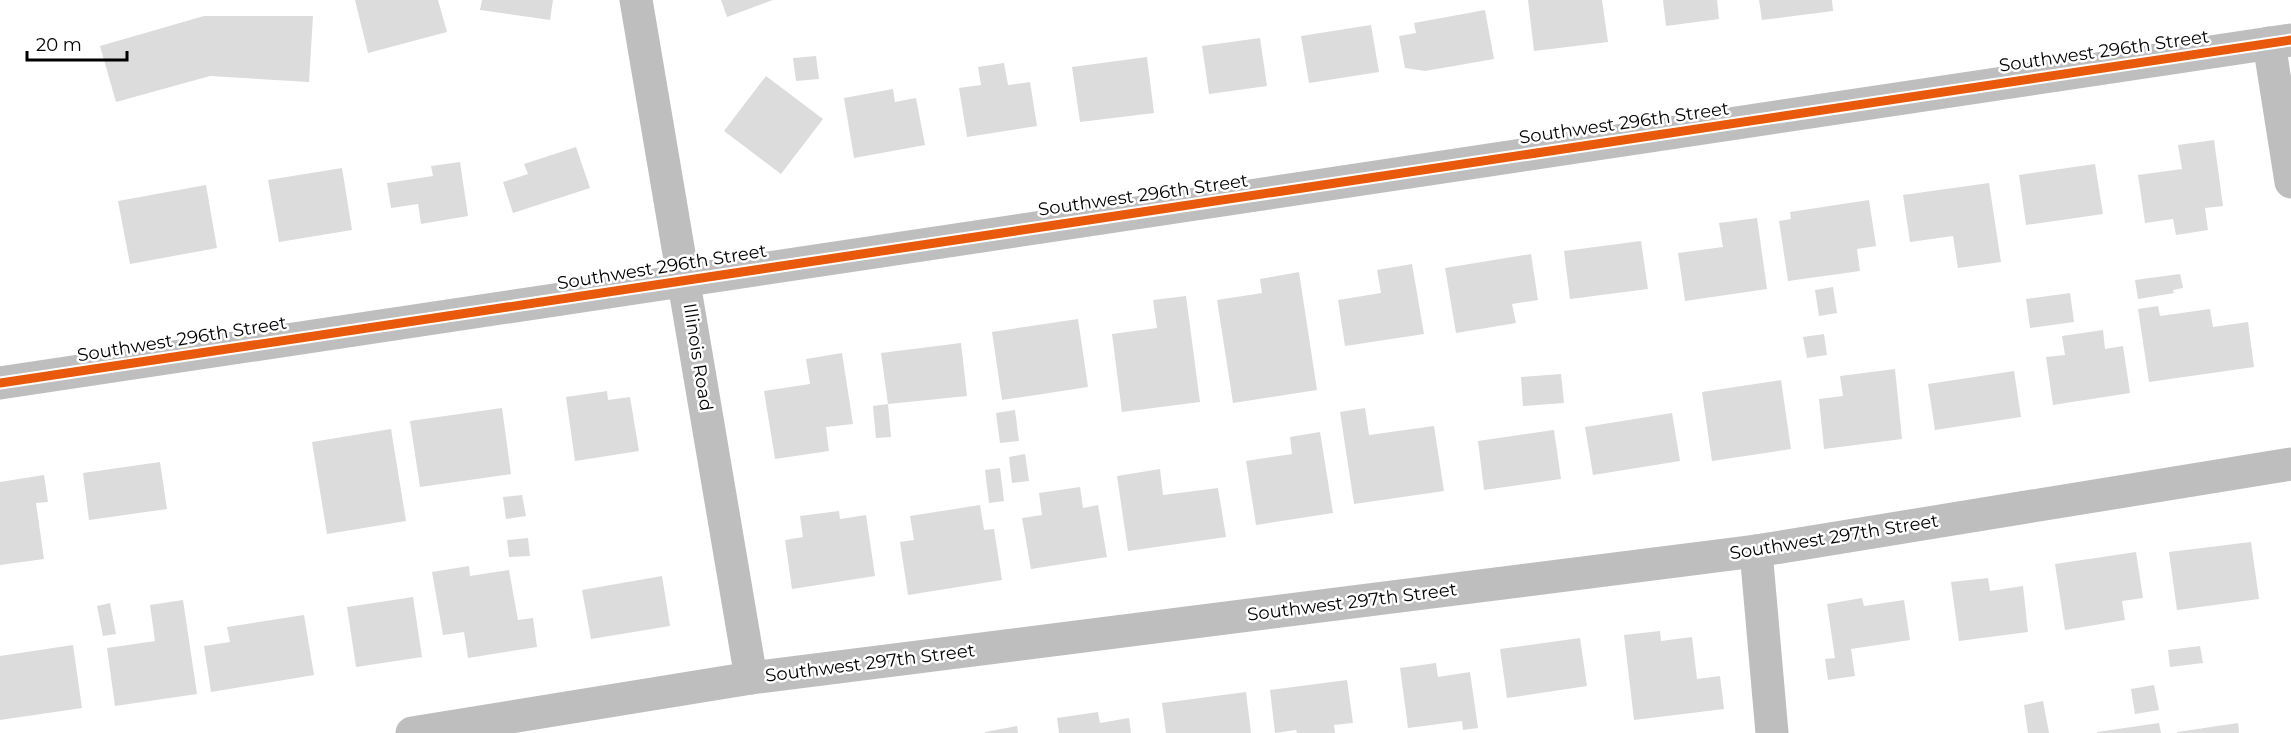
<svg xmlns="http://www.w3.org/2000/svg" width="2291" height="733" viewBox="0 0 2291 733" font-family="Montserrat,sans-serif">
<rect width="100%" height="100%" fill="#fff"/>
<g fill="#dcdcdc">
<polygon points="355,0 438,0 447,32 368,53"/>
<polygon points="482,0 553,0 550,20 480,10"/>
<polygon points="721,0 773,0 727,17"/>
<polygon points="1528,0 1602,0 1608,42 1534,51"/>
<polygon points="1663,0 1717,0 1719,19 1666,26"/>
<polygon points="1759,0 1832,0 1833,11 1762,20"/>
<polygon points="1485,10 1494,59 1425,71 1405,68 1399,36 1416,33 1414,23"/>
<polygon points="204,16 313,16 309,82 210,76 116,102 100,46"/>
<polygon points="1371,25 1379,72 1309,83 1301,36"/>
<polygon points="1260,38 1267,86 1209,94 1202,46"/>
<polygon points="816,56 819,79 796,81 793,58"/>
<polygon points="1147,57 1154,113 1080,122 1072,67"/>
<polygon points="1004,63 1008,85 1030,82 1037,126 967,137 959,88 981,85 978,67"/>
<polygon points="766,76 823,119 781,174 724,131"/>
<polygon points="893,89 895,102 916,98 925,145 854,158 844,98"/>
<polygon points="2214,140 2223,206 2205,208 2208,230 2176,235 2173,219 2145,223 2138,175 2182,169 2178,145"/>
<polygon points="576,147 590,188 513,213 503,182 528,174 524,164"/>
<polygon points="460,162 468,216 421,224 418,204 391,208 387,183 433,176 431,166"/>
<polygon points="2095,164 2103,214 2026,225 2019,175"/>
<polygon points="342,168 352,230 279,242 268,180"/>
<polygon points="1989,183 2001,262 1958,268 1953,236 1910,242 1903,195"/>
<polygon points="206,185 217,248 130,264 118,201"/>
<polygon points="1869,200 1876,246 1857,249 1860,271 1788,281 1779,221 1791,219 1790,212"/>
<polygon points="1757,218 1767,289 1685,301 1678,253 1723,247 1719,223"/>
<polygon points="1641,241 1648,289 1570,299 1564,251"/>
<polygon points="1531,254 1538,300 1512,304 1516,323 1456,333 1445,268"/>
<polygon points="1412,264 1424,334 1345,346 1338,300 1381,293 1377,270"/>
<polygon points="1299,272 1317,390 1233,403 1217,300 1262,293 1260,279"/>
<polygon points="2180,274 2183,288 2173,290 2174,293 2138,299 2135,280"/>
<polygon points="1833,287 1837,313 1819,316 1815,290"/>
<polygon points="2070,293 2074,322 2030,328 2026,299"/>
<polygon points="1186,296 1200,402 1122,412 1112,334 1157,328 1153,300"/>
<polygon points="2158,306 2160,316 2210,309 2213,327 2248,322 2254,367 2149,382 2138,309"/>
<polygon points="1078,319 1088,387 1002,400 992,332"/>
<polygon points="2103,330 2105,349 2123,346 2130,393 2053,405 2046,357 2065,355 2062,336"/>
<polygon points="1824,334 1827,355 1807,358 1803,337"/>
<polygon points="961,343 967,396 888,404 891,437 876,438 873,406 888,404 881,353"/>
<polygon points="842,353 853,424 826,427 829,451 775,459 764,391 810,384 806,359"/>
<polygon points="1895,369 1902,439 1824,449 1819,399 1843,396 1840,376"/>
<polygon points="2014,371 2021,417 1935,430 1928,384"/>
<polygon points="1561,374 1564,403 1523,406 1521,377"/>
<polygon points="1781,380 1791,449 1712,461 1702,392"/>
<polygon points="607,391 608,400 630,397 639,451 575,461 566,397"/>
<polygon points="502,408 511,474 420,487 410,421"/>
<polygon points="1365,408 1369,435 1434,426 1444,491 1354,504 1340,412"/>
<polygon points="1015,410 1019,441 1000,443 996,413"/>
<polygon points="1672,413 1680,461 1593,475 1585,427"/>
<polygon points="391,429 406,521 327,534 312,442"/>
<polygon points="1554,430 1561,479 1484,490 1478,441"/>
<polygon points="1320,432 1333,513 1256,525 1246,461 1292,454 1290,437"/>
<polygon points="1025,454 1029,481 1012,483 1009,457"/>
<polygon points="160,462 167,509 89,520 83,473"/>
<polygon points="1000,468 1004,501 989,503 985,470"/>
<polygon points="1160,469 1163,495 1218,488 1226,537 1128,551 1117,476"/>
<polygon points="44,475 48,502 36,503 44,559 0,565 0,482"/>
<polygon points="1080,487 1083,508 1098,505 1107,557 1031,569 1022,518 1042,515 1039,493"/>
<polygon points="522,495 526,516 506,519 503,497"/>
<polygon points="980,505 984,530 994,529 1002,580 908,595 900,542 914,540 910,516"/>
<polygon points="839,511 840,519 866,515 875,576 792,589 785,540 803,537 800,516"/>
<polygon points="528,538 530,556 509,557 507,540"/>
<polygon points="2251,542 2259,599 2177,610 2169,552"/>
<polygon points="2136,552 2143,598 2122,601 2125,620 2065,630 2055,564"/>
<polygon points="469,566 470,576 509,570 518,620 533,618 537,647 468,658 464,632 443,635 432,572"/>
<polygon points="662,576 670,626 591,639 582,590"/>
<polygon points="1988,578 1990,591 2023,586 2028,632 1959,641 1951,582"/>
<polygon points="413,597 422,657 356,667 347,607"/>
<polygon points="1862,598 1864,606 1904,600 1910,640 1851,649 1855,676 1828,680 1825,659 1835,658 1827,604"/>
<polygon points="183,600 197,694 115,706 107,648 155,641 150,605"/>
<polygon points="110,603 116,634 103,636 97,606"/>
<polygon points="304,615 314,675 211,692 204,646 230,642 227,627"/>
<polygon points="1660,631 1661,641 1692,637 1697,679 1720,676 1724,709 1634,720 1624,635"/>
<polygon points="1580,638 1587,686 1507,698 1500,649"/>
<polygon points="73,645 82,708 0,720 0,656"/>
<polygon points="2200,646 2203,663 2170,667 2168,650"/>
<polygon points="1436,663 1438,677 1470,672 1478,728 1463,730 1462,721 1408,728 1400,668"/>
<polygon points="1347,680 1353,723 1334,725 1335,733 1297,733 1296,730 1275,733 1270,690"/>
<polygon points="2154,685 2159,710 2135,714 2131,689"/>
<polygon points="1246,692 1251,733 1166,733 1162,703"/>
<polygon points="2043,701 2049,733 2028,733 2024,705"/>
<polygon points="1098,712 1100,723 1129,718 1131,733 1059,733 1057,718"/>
<polygon points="2159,723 2161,733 2097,733 2097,732"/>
<polygon points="2238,723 2239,733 2177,733 2177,732"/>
<polygon points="1017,726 1018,733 985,733 985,732"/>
</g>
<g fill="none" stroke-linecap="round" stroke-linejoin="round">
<g stroke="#bebebe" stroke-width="33">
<polyline points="636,0 751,678"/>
<polyline points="2269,43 2291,182"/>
<polyline points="0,383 2291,40"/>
<polyline points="1756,551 1772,733"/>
<polyline points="412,733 751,678 1756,551 2291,464"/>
</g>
<defs>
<polyline id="cycleway" points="0,383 2291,40"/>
</defs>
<use href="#cycleway" stroke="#fff" stroke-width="13"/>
<use href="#cycleway" stroke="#e8590c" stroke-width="9"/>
</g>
<g text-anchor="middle" stroke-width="5" stroke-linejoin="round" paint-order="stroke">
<g font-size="18" fill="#000" stroke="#fff">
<text transform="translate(2104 51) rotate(-8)" y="6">Southwest 296th Street</text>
<text transform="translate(1624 123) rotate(-8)" y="6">Southwest 296th Street</text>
<text transform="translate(1143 195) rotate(-8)" y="6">Southwest 296th Street</text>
<text transform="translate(662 267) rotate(-9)" y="6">Southwest 296th Street</text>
<text transform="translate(182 339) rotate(-9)" y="6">Southwest 296th Street</text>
<text transform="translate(698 357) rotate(81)" y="6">Illinois Road</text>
<text transform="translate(1834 537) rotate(-9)" y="6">Southwest 297th Street</text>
<text transform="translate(1352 602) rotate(-7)" y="6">Southwest 297th Street</text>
<text transform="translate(870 663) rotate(-7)" y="6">Southwest 297th Street</text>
</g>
</g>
<path d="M27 51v9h100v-9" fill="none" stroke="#000000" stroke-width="3"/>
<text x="36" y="51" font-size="18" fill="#000000" stroke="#ffffff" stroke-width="4.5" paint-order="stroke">20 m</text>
</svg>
